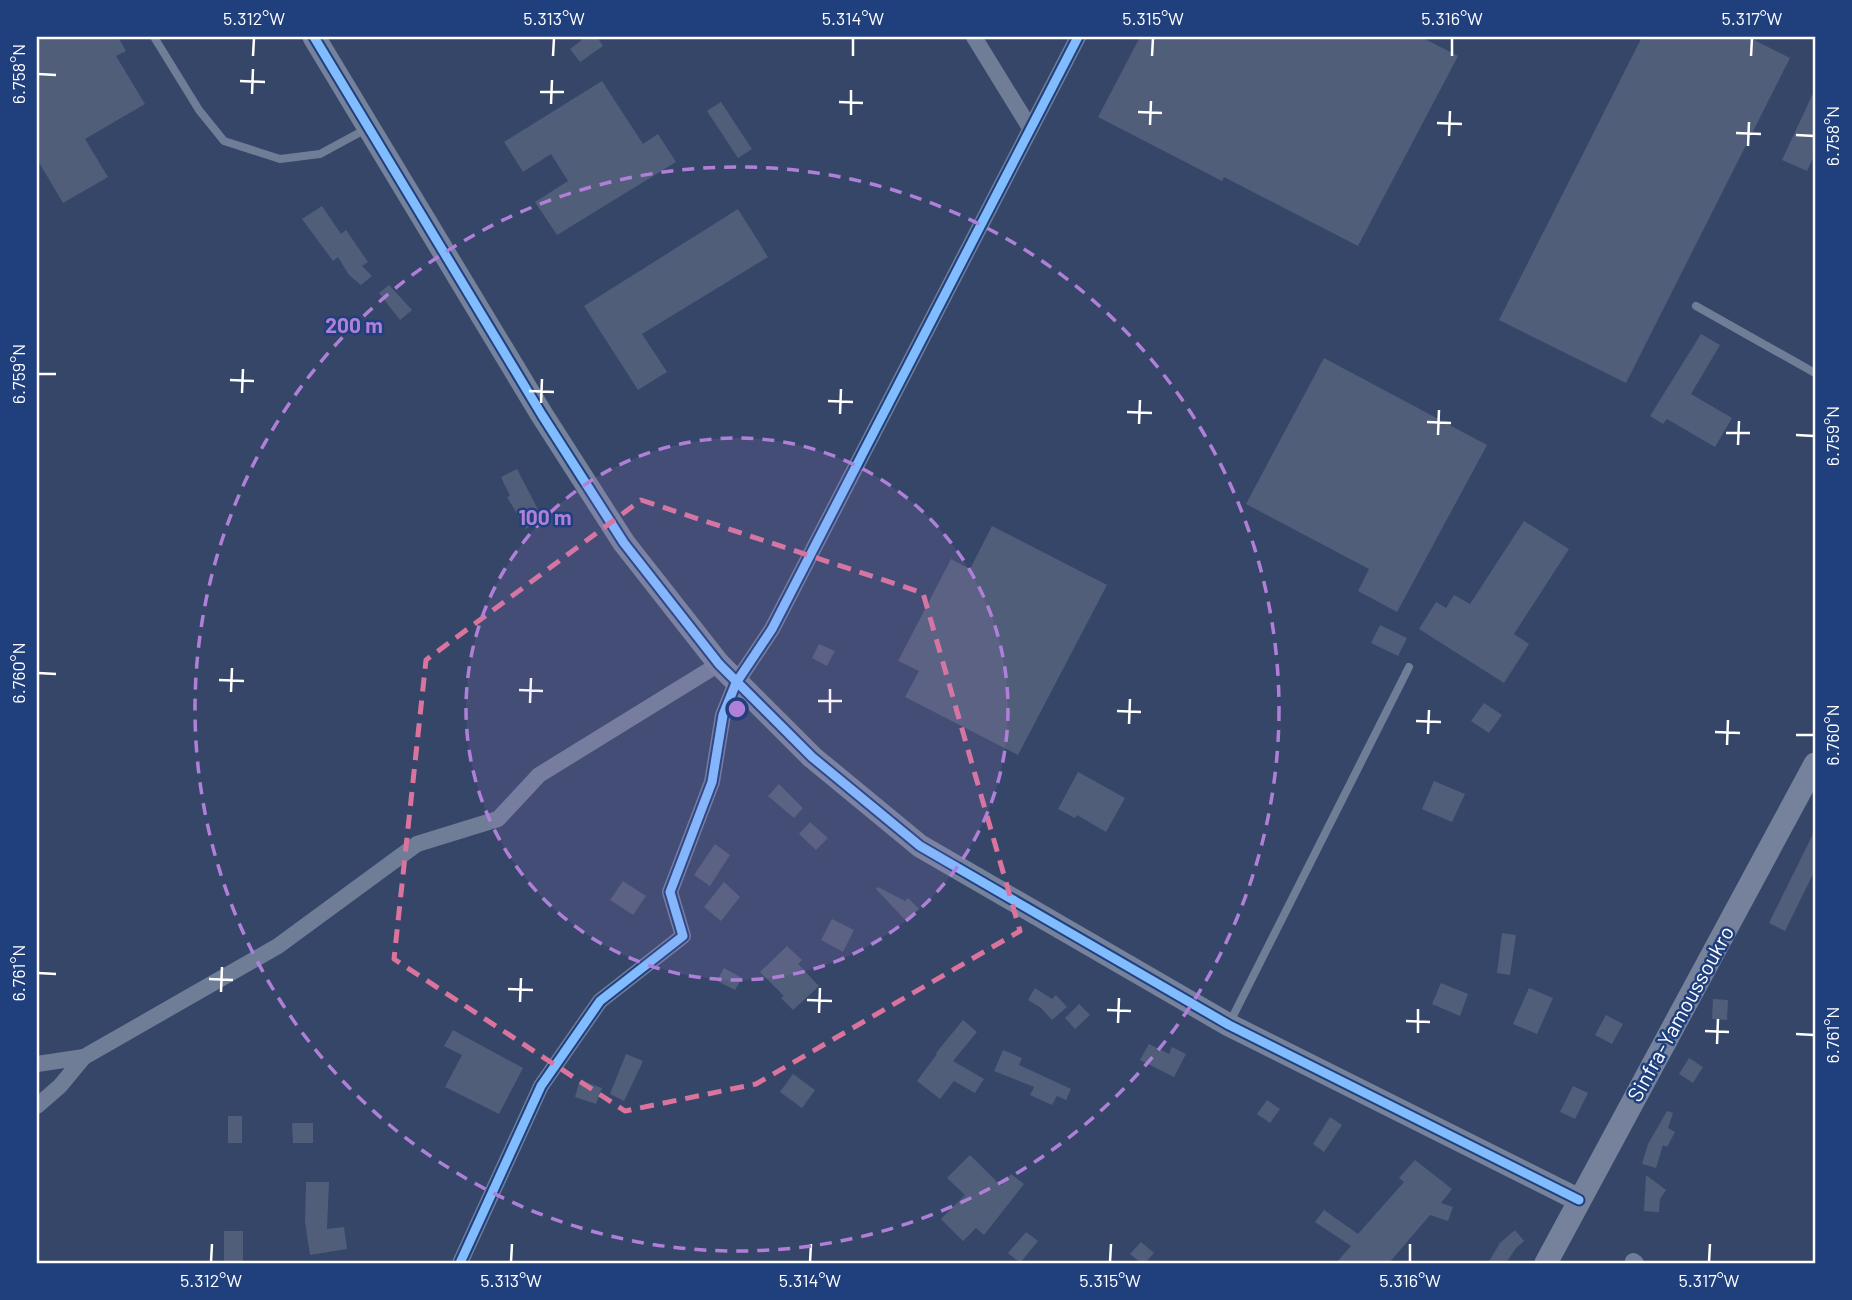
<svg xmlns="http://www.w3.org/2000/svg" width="1852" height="1300" viewBox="0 0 1852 1300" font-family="Barlow,sans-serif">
<rect width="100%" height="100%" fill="#354668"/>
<g fill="#505e79">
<polygon points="45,37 118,37 126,51 116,56 145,104 85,139 108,177 63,203 37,159 37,41"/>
<polygon points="586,37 597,37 603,46 580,62 570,49"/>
<polygon points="1140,37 1421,37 1458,56 1358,246 1224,177 1222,181 1098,117"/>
<polygon points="1642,37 1748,37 1790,58 1626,383 1499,320"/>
<polygon points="602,81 643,144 658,134 676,162 557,235 535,202 568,181 551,154 523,172 504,142"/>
<polygon points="1815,89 1815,154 1807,171 1782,160"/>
<polygon points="721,102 752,149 738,158 707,111"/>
<polygon points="322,206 341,234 346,230 368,262 362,266 372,276 361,285 349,275 338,257 333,261 302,219"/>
<polygon points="738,209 768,257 642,334 667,372 638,390 584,306"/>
<polygon points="389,285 412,310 400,320 379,293"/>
<polygon points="1701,334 1720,345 1691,394 1732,418 1715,447 1667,419 1663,424 1650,416"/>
<polygon points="1324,358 1487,445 1397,612 1358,591 1369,569 1246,504"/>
<polygon points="517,469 543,519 526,529 507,497 510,496 501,477"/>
<polygon points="1524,521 1569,549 1514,634 1529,644 1504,683 1419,629 1436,602 1446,608 1454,595 1470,604"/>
<polygon points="992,526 1107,585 1018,755 905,697 919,671 898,661 951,559 970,569"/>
<polygon points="1380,625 1407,638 1398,656 1371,643"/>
<polygon points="819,644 835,651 827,666 812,658"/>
<polygon points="1484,703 1502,715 1489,733 1471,721"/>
<polygon points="1078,772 1125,798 1106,832 1077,815 1075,818 1058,809"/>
<polygon points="1434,781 1465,794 1452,822 1422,809"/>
<polygon points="779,784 803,808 794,818 768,796"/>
<polygon points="810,822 828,838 816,850 799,834"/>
<polygon points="1815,830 1815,870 1785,931 1769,923"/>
<polygon points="715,844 730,855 710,886 694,875"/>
<polygon points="623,881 646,896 633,915 610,900"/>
<polygon points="724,882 740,897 721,921 704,907"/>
<polygon points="878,887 905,901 908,898 919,909 906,921 876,889"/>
<polygon points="832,919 854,930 843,952 821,940"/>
<polygon points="1502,933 1516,935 1510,975 1497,973"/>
<polygon points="787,946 802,960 798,964 819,986 793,1010 781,998 784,996 760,972"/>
<polygon points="724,968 742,978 735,990 717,981"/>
<polygon points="1441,983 1468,994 1460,1016 1432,1004"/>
<polygon points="1035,988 1052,999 1056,995 1067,1007 1052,1020 1041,1008 1028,1000"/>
<polygon points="1529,988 1553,998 1537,1034 1513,1024"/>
<polygon points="1713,999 1728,1000 1727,1020 1712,1019"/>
<polygon points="1079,1004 1090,1015 1075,1029 1065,1018"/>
<polygon points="1606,1015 1623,1024 1612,1044 1595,1035"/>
<polygon points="963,1020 977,1032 953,1061 984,1079 975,1093 954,1081 940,1099 917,1081 937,1054 936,1053"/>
<polygon points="453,1030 523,1068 499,1114 445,1087 462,1055 444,1046"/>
<polygon points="1149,1044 1169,1054 1172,1047 1186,1054 1174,1077 1140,1060"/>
<polygon points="1003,1050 1022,1058 1019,1065 1071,1089 1066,1100 1057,1096 1052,1105 1030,1095 1034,1087 994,1071"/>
<polygon points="626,1054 643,1061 624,1101 610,1094"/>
<polygon points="1689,1058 1703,1067 1693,1083 1679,1074"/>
<polygon points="793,1074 815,1090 802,1108 780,1092"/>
<polygon points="580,1080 602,1088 596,1104 575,1097"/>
<polygon points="1573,1086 1588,1093 1575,1119 1560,1112"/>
<polygon points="1267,1100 1280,1109 1270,1123 1257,1114"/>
<polygon points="1667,1111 1673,1113 1668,1128 1675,1132 1667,1147 1663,1145 1656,1168 1642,1164 1648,1144"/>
<rect x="228" y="1116" width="14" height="27"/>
<polygon points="1330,1117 1342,1125 1324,1152 1313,1144"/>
<polygon points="292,1123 313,1123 313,1143 293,1143"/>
<polygon points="970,1155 1001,1186 1011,1174 1024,1184 984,1235 976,1228 963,1241 941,1219 965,1195 947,1178"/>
<polygon points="1415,1160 1452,1189 1441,1203 1453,1207 1448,1221 1430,1215 1389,1263 1336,1263 1351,1246 1315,1222 1324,1210 1358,1234 1404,1182 1399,1178"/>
<polygon points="1646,1175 1666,1190 1660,1199 1659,1212 1644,1211"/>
<polygon points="306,1182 329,1182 327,1229 344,1227 347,1249 310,1255 305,1222"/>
<polygon points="1515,1230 1524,1241 1516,1248 1506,1263 1488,1263 1500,1243"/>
<rect x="224" y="1231" width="19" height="32"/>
<polygon points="1026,1232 1038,1241 1020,1263 1008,1253"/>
<polygon points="1141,1242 1154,1253 1145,1263 1141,1263 1130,1254"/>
</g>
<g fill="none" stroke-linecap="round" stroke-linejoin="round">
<g stroke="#707d97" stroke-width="8">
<polyline points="154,37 199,110 224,141 280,159 320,154 368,128"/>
<polyline points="1696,306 1815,373"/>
<polyline points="1230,1022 1409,667"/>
</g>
<g stroke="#707d97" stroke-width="16">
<polyline points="974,37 1030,128"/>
<polyline points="37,1064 84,1057 278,946 417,844 498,819 539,775 719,664"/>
<polyline points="37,1106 60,1086 84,1057"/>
<polyline points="1633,1261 1636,1263"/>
<polyline points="460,1263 541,1086 600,1001 683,936 670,892 712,782 723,715 736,683 772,629 1078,37"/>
</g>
<g stroke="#76829b" stroke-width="23">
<polyline points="314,37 542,415 624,543 719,664 812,757 920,846 1229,1025 1579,1200"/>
<polyline points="1546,1263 1815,764"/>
</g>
<defs>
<g id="cycleway">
<polyline points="314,37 542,415 624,543 719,664 812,757 920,846 1229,1025 1579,1200"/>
<polyline points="460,1263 541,1086 600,1001 683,936 670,892 712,782 723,715 736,683 772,629 1078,37"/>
</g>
</defs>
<use href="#cycleway" stroke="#203f7d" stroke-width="13"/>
<use href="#cycleway" stroke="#80bcff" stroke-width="9"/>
</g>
<path fill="none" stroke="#da749d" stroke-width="5" stroke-dasharray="14 9" stroke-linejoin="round" d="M641 500 923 593 1020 931 756 1084 625 1111 394 959 426 660Z"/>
<path fill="none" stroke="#fff" stroke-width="2.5" d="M253 56 254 38M553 56 554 38M853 56V38M1152 56 1153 38M1452 56V38M1751 56 1752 38M38 74 56 75M240 81 265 82M540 92H564M252 94 253 69M839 102 863 103M551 104 552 80M1138 112 1162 113M851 115V90M1437 123 1462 124M1150 125 1151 101M1736 133 1761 134M1796 135 1814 136M1449 136 1450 111M1748 146 1749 122M38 374H56M230 380 254 381M529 391 554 392M242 393 243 369M828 401 853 402M541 403 542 379M1127 412 1152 413M840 414 841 389M1427 422 1451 423M1139 424 1140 400M1726 433H1750M1438 435 1439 410M1796 435 1814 436M1738 445 1739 421M38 673 56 674M219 680 244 681M519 690 543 691M231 692 232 668M818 701H842M530 703 531 678M1117 711 1141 712M830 713V689M1416 721 1441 722M1129 724 1130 699M1715 732 1740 733M1428 734 1429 710M1796 735H1814M1727 745 1728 720M38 973 56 974M209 979 233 980M508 989 533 990M221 992 222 967M807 1000 832 1001M520 1002 521 978M1107 1010 1131 1011M819 1013 820 988M1406 1021 1430 1022M1118 1023 1119 998M1705 1031 1729 1032M1418 1033V1009M1796 1034 1814 1035M1717 1044 1718 1019M211 1262 212 1244M511 1262 512 1244M810 1262 811 1244M1110 1262 1111 1244M1410 1262V1244M1709 1262 1710 1244"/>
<circle cx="737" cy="709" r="271" fill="#b080d9" fill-opacity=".12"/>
<g fill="none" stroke="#b080d9" stroke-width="3.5" stroke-dasharray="12 9">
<circle cx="737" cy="709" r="271"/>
<circle cx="737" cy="709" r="542"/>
</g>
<g text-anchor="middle" stroke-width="5" stroke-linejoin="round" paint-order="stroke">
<g font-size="21" fill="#fff" stroke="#203f7d">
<text transform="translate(1681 1014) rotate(-61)" y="7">Sinfra-Yamoussoukro</text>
</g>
</g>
<circle cx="737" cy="709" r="10" fill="#b080d9" stroke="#203f7d" stroke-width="3.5"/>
<g font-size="21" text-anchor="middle" font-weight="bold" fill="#b080d9" stroke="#203f7d" stroke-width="5" stroke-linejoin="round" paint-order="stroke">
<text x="354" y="333">200 m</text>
<text x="545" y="525">100 m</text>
</g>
<rect width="1852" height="1300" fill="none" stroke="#203f7d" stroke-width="77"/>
<rect x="38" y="38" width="1776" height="1224" fill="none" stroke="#fff" stroke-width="2.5"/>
<g font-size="18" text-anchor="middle" fill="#fff">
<text x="254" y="25">5.312°W</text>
<text x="554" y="25">5.313°W</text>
<text x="853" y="25">5.314°W</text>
<text x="1153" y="25">5.315°W</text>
<text x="1452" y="25">5.316°W</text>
<text x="1752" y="25">5.317°W</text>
<text transform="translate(19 74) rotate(-90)" y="6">6.758°N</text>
<text transform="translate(1833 136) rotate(-90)" y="6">6.758°N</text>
<text transform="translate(19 374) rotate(-90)" y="6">6.759°N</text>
<text transform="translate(1833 436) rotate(-90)" y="6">6.759°N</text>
<text transform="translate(19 673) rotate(-90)" y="6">6.760°N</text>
<text transform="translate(1833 735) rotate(-90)" y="6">6.760°N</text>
<text transform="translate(19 973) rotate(-90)" y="6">6.761°N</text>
<text transform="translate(1833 1035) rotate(-90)" y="6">6.761°N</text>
<text x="211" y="1287">5.312°W</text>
<text x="511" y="1287">5.313°W</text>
<text x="810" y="1287">5.314°W</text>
<text x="1110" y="1287">5.315°W</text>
<text x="1410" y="1287">5.316°W</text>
<text x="1709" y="1287">5.317°W</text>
</g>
</svg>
